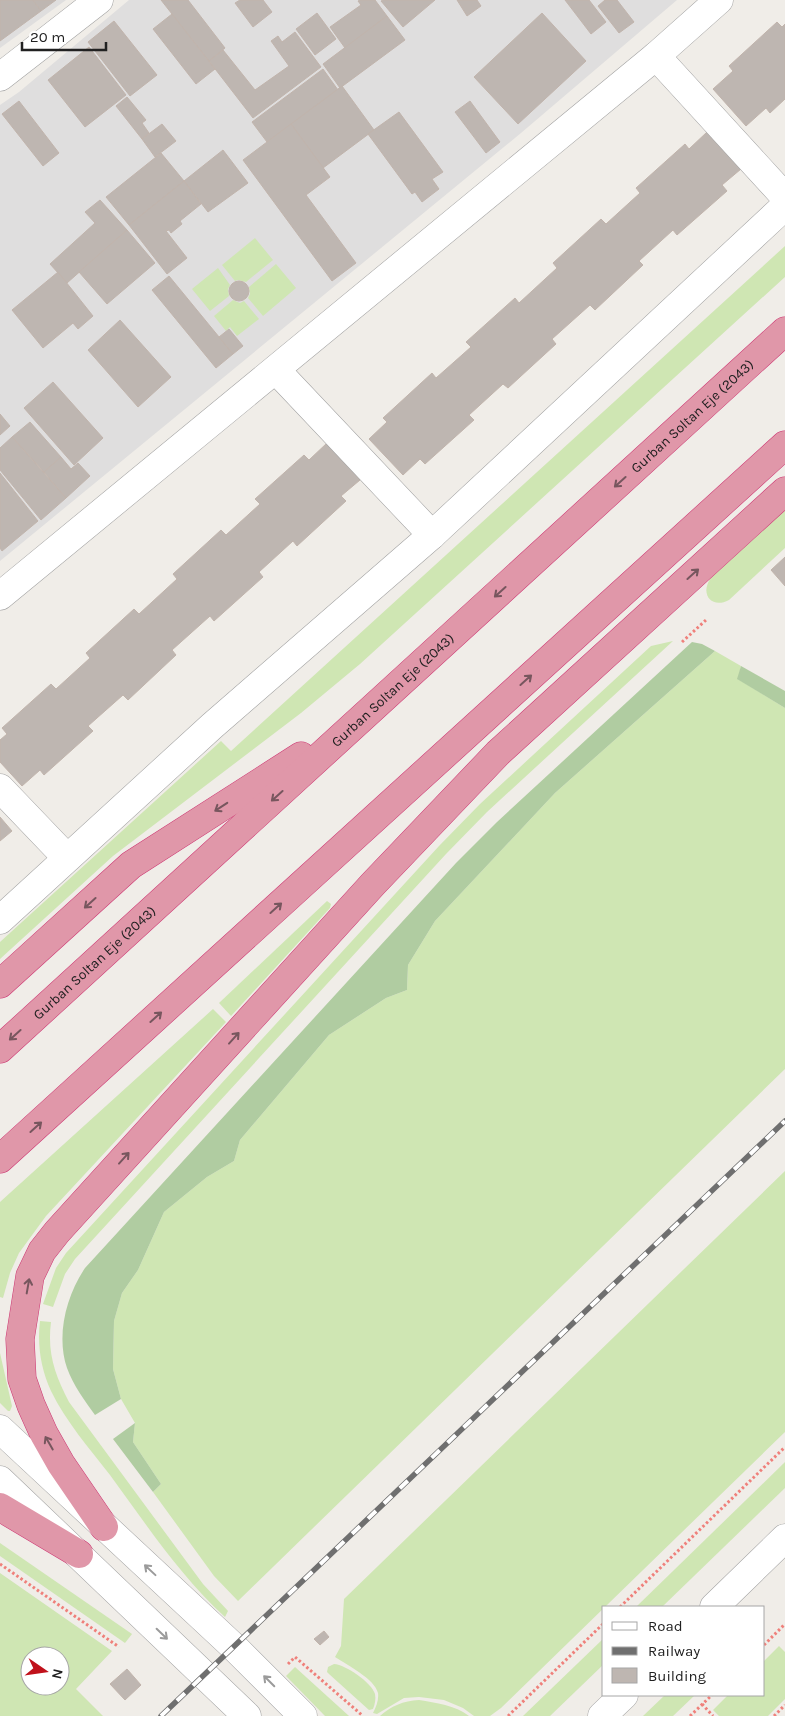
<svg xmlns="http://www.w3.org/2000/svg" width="785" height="1716" viewBox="0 0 785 1716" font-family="Karla,sans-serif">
<rect width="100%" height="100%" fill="#f0ede8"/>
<g fill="#dfdede">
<polygon points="0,0 66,0 0,48"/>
<polygon points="129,0 677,0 521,133 0,561 0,105 19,92"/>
</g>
<g fill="#cfe6b3" fill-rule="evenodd">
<polygon points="255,238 273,260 246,282 238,280 235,281 222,265"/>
<polygon points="785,246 785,277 360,664 301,713 113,856 0,959 0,942 221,741 231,751"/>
<polygon points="276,264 296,288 263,316 248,298 250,294 249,287"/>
<polygon points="218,268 230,285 228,289 229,296 210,311 192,289"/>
<polygon points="233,300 240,303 244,301 259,319 237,336 230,327 226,331 214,316"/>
<path d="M785 510V548L729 600C712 609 700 595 710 579Z"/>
<polygon points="673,641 487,812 446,854 75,1259 65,1274 53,1307 43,1304 56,1268 66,1253 439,846 480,804 651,646"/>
<polygon points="715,651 741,666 738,679 785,708 785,1069 238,1601 214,1576 153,1492 161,1484 133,1442 135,1423 121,1399 113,1369 114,1321 122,1293 138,1270 164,1212 207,1177 234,1161 240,1140 329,1035 386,998 407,990 408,965 435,921 555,793"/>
<polygon points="327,901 331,904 330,908 231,1016 219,1003"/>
<polygon points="213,1009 226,1022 46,1216 19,1253 10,1273 3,1298 0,1297 0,1202"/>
<path d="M785 1171V1432L501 1708 490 1716H474L463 1708 444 1700 419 1697 404 1698 377 1714 373 1713C376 1707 379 1700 378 1693 375 1679 347 1665 335 1657L341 1646 344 1599Z"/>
<path d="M40 1321 51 1322C47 1353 55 1375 69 1402L203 1584 228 1611 225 1617C180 1576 146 1524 110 1475 90 1449 66 1422 51 1391 41 1369 37 1345 40 1321Z"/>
<polygon points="0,1353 12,1406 10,1411 8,1411 0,1403"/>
<polygon points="785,1462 785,1488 662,1607 636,1607"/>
<polygon points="0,1543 132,1634 125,1643 0,1556"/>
<path d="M0 1573 112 1651 76 1689 103 1716H0ZM30 1656H60V1686H30Z"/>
<polygon points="604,1638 604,1664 550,1716 523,1716"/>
<polygon points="779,1646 785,1652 785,1699 768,1716 719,1716 713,1710 728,1695 764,1695 764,1661"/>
<path d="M334 1664C346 1665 371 1682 375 1694 376 1699 375 1704 373 1709L369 1710 329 1674 327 1672 328 1667Z"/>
<polygon points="295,1667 349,1716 325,1716 286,1676"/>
<polygon points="665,1695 695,1695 673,1716 643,1716"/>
<path d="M419 1700C436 1703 455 1705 469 1716H380C391 1706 403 1701 419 1700Z"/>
</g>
<g fill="#b0cca1">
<path d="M692 642 702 644 715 651 555 793 435 921 408 965 407 990 386 998 329 1035 240 1140 234 1161 207 1177 164 1212 138 1270 122 1293 114 1321 113 1369 121 1399 95 1415C85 1401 73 1385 67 1368 56 1336 66 1296 85 1268L456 863 497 822Z"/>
<polygon points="741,666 785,691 785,708 737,679"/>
<polygon points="135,1423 133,1442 161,1484 153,1492 113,1439"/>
</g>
<g fill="#beb6b1" stroke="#c1b4ac">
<polygon points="0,0 33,0 41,11 0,41"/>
<polygon points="33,0 56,0 41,11"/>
<polygon points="161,0 188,0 225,48 209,61"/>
<polygon points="240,0 263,0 272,12 253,27 235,3"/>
<polygon points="360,0 375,0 387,16 345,48 330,27 361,5 358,1"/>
<polygon points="383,0 435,0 403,27 381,1"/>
<polygon points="457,0 477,0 481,6 467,16"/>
<polygon points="565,0 589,0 606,22 591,34"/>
<polygon points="605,0 617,0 634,22 619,33 598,6"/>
<polygon points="317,13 336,39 315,55 296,29"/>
<polygon points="542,13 586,61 518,124 474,77"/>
<polygon points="172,14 215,69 196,84 153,29"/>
<polygon points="387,16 405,40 340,88 323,64"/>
<polygon points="114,21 157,75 130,96 88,42"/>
<polygon points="777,22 782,27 785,24 785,99 770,113 766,108 746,126 713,89 733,71 729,66"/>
<polygon points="295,32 321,67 253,118 209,61 223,50 255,90 289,66 271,41 278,36 282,42"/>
<polygon points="89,47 126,95 85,127 48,80"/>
<polygon points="323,69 338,90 267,142 252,122"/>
<polygon points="342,86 374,130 323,168 291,124"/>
<polygon points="127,97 146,120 142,123 149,133 142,139 116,106"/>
<polygon points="19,101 59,153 43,166 2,114"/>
<polygon points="470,101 500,142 486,153 455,112"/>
<polygon points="399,112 443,172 432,179 439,189 422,202 415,192 412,194 368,134"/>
<polygon points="162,124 176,141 155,157 142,139"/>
<polygon points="291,124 330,177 306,195 356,263 332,281 243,160"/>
<polygon points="707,132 741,169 722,185 727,191 677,235 673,230 639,261 643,265 595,310 590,305 552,339 556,344 508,388 503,384 469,415 474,420 425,464 420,459 403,475 369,439 387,422 383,418 432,373 436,378 471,347 466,342 515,298 519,303 557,268 553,263 601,219 606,224 640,193 636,188 685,144 689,149"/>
<polygon points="223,150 248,183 208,212 184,181"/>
<polygon points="161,153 184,181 129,225 106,197"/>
<polygon points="184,181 201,204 180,221 182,224 171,233 169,230 166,231 187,258 167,274 129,225"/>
<polygon points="100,200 127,230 67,283 50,264 95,223 85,212"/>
<polygon points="127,230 155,263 107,304 79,272"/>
<polygon points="58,272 93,316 78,329 73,323 43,348 12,310"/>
<polygon points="169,276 233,354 216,368 152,290"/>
<circle cx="239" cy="291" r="10"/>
<polygon points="120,320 171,377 138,407 88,350"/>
<polygon points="229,329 243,346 233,354 219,337"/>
<polygon points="53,382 103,438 74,465 24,408"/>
<polygon points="0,414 10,426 0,435"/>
<polygon points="30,422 61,457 44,472 12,437"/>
<polygon points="12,437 66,498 41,520 0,470 0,448"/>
<polygon points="327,443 360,480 341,496 346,501 297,546 293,541 259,572 263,577 214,621 210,616 172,650 176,655 128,700 123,695 88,726 93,731 44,775 40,770 22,786 0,762 0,740 7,734 2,728 51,684 56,689 90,658 86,653 134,609 139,614 177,579 173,574 221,530 226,535 260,504 255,499 304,455 309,460"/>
<polygon points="61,457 71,469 78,463 90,476 66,498 44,472"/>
<polygon points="0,473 38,521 2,551 0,548"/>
<polygon points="785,557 785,586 771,570"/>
<polygon points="0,817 12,831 0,841"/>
<polygon points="324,1631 329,1637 320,1645 314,1639"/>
<polygon points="127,1669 141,1685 125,1700 110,1684"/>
</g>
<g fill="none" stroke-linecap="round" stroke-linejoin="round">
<defs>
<g id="minor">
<polyline points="656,56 785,197"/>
<polyline points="0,77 99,0"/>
<polyline points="276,370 432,535"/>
<polyline points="0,596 656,56 719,0"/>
<polyline points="0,788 67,858"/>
<polyline points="0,920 212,726 432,535 785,206"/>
<polyline points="0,1429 235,1648 303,1716"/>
<polyline points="0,1480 247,1716"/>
<polyline points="714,1607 785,1538"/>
<polyline points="602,1716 624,1695"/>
</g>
<g id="highway">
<polyline points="0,984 131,865 301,756"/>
<path id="s1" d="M0 1049 785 331"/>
<polyline points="0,1159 785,445"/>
<polyline points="0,1507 79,1554"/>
<polyline points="104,1527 61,1464 44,1434 31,1405 22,1379 20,1339 30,1276 42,1251 57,1232 373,884 498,753 785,491"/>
</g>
</defs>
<use href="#minor" stroke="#a2a2a2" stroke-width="29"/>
<use href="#highway" stroke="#cd3773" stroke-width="29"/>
<g stroke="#ef807b" stroke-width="3" stroke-dasharray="2.5 2.5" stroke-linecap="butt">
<polyline points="682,642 706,620"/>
<polyline points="0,1564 119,1647"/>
<polyline points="620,1607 785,1447"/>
<polyline points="764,1645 785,1624"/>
<polyline points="288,1664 295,1657 363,1716"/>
<polyline points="702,1704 713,1716"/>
<polyline points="508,1716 604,1623"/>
<polyline points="690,1716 712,1695"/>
<polyline points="774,1716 785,1705"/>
</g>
<use href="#minor" stroke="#fff" stroke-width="28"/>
<use href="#highway" stroke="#e097a9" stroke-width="28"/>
<defs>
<polyline id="rail" points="161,1716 785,1121"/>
</defs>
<use href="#rail" stroke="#6f6f6f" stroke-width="5.5"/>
<use href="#rail" stroke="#fff" stroke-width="4" stroke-dasharray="11" stroke-linecap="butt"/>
</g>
<defs><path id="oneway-shaft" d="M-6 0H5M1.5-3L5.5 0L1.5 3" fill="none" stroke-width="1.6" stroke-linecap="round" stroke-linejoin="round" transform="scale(1.25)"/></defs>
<g stroke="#77565e">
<use href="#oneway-shaft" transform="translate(620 482) rotate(138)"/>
<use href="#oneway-shaft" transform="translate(693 574) rotate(-42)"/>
<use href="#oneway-shaft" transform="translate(500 592) rotate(138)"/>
<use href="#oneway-shaft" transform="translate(526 680) rotate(-42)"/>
<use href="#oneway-shaft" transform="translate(277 796) rotate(138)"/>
<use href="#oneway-shaft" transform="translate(221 807) rotate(147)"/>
<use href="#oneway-shaft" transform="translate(90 903) rotate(138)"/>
<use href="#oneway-shaft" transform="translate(276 908) rotate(-42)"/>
<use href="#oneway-shaft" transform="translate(156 1017) rotate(-42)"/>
<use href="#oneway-shaft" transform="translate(15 1035) rotate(138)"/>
<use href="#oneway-shaft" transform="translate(234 1038) rotate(-48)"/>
<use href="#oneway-shaft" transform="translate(36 1127) rotate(-42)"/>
<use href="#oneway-shaft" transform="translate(124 1158) rotate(-48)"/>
<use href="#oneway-shaft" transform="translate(28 1286) rotate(-80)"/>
<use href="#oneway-shaft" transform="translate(49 1443) rotate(-120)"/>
</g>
<g stroke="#9b9b9b">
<use href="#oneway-shaft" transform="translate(150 1570) rotate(-137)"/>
<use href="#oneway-shaft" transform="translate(162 1634) rotate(44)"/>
<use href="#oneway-shaft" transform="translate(269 1681) rotate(-135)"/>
</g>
<g text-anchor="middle" stroke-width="4.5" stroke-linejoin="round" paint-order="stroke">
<g font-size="14" fill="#212121" stroke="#fff">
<text dy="5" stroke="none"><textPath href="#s1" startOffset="938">Gurban Soltan Eje (2043)</textPath></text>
<text dy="5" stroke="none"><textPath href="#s1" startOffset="532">Gurban Soltan Eje (2043)</textPath></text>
<text dy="5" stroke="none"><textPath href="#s1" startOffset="128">Gurban Soltan Eje (2043)</textPath></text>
</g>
</g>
<rect x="602" y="1606" width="162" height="90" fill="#ffffff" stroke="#a6a6a6"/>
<rect x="612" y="1622" width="25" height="8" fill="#ffffff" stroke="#a6a6a6"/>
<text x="648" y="1631" font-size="15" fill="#212121">Road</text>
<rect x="612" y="1647" width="25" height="8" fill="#6f6f6f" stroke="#a6a6a6"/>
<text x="648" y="1656" font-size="15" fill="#212121">Railway</text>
<rect x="612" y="1668" width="25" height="15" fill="#beb6b1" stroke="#a6a6a6"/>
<text x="648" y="1681" font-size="15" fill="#212121">Building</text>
<g transform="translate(45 1671) rotate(103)"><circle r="24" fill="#ffffff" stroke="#a6a6a6"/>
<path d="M0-4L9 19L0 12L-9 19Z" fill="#c0111b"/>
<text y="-8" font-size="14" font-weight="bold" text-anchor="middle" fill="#212121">N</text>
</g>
<path d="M22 42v8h84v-8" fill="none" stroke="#212121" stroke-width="2.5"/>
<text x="30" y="42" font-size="15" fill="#212121" stroke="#ffffff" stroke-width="4" paint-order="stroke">20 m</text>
</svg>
